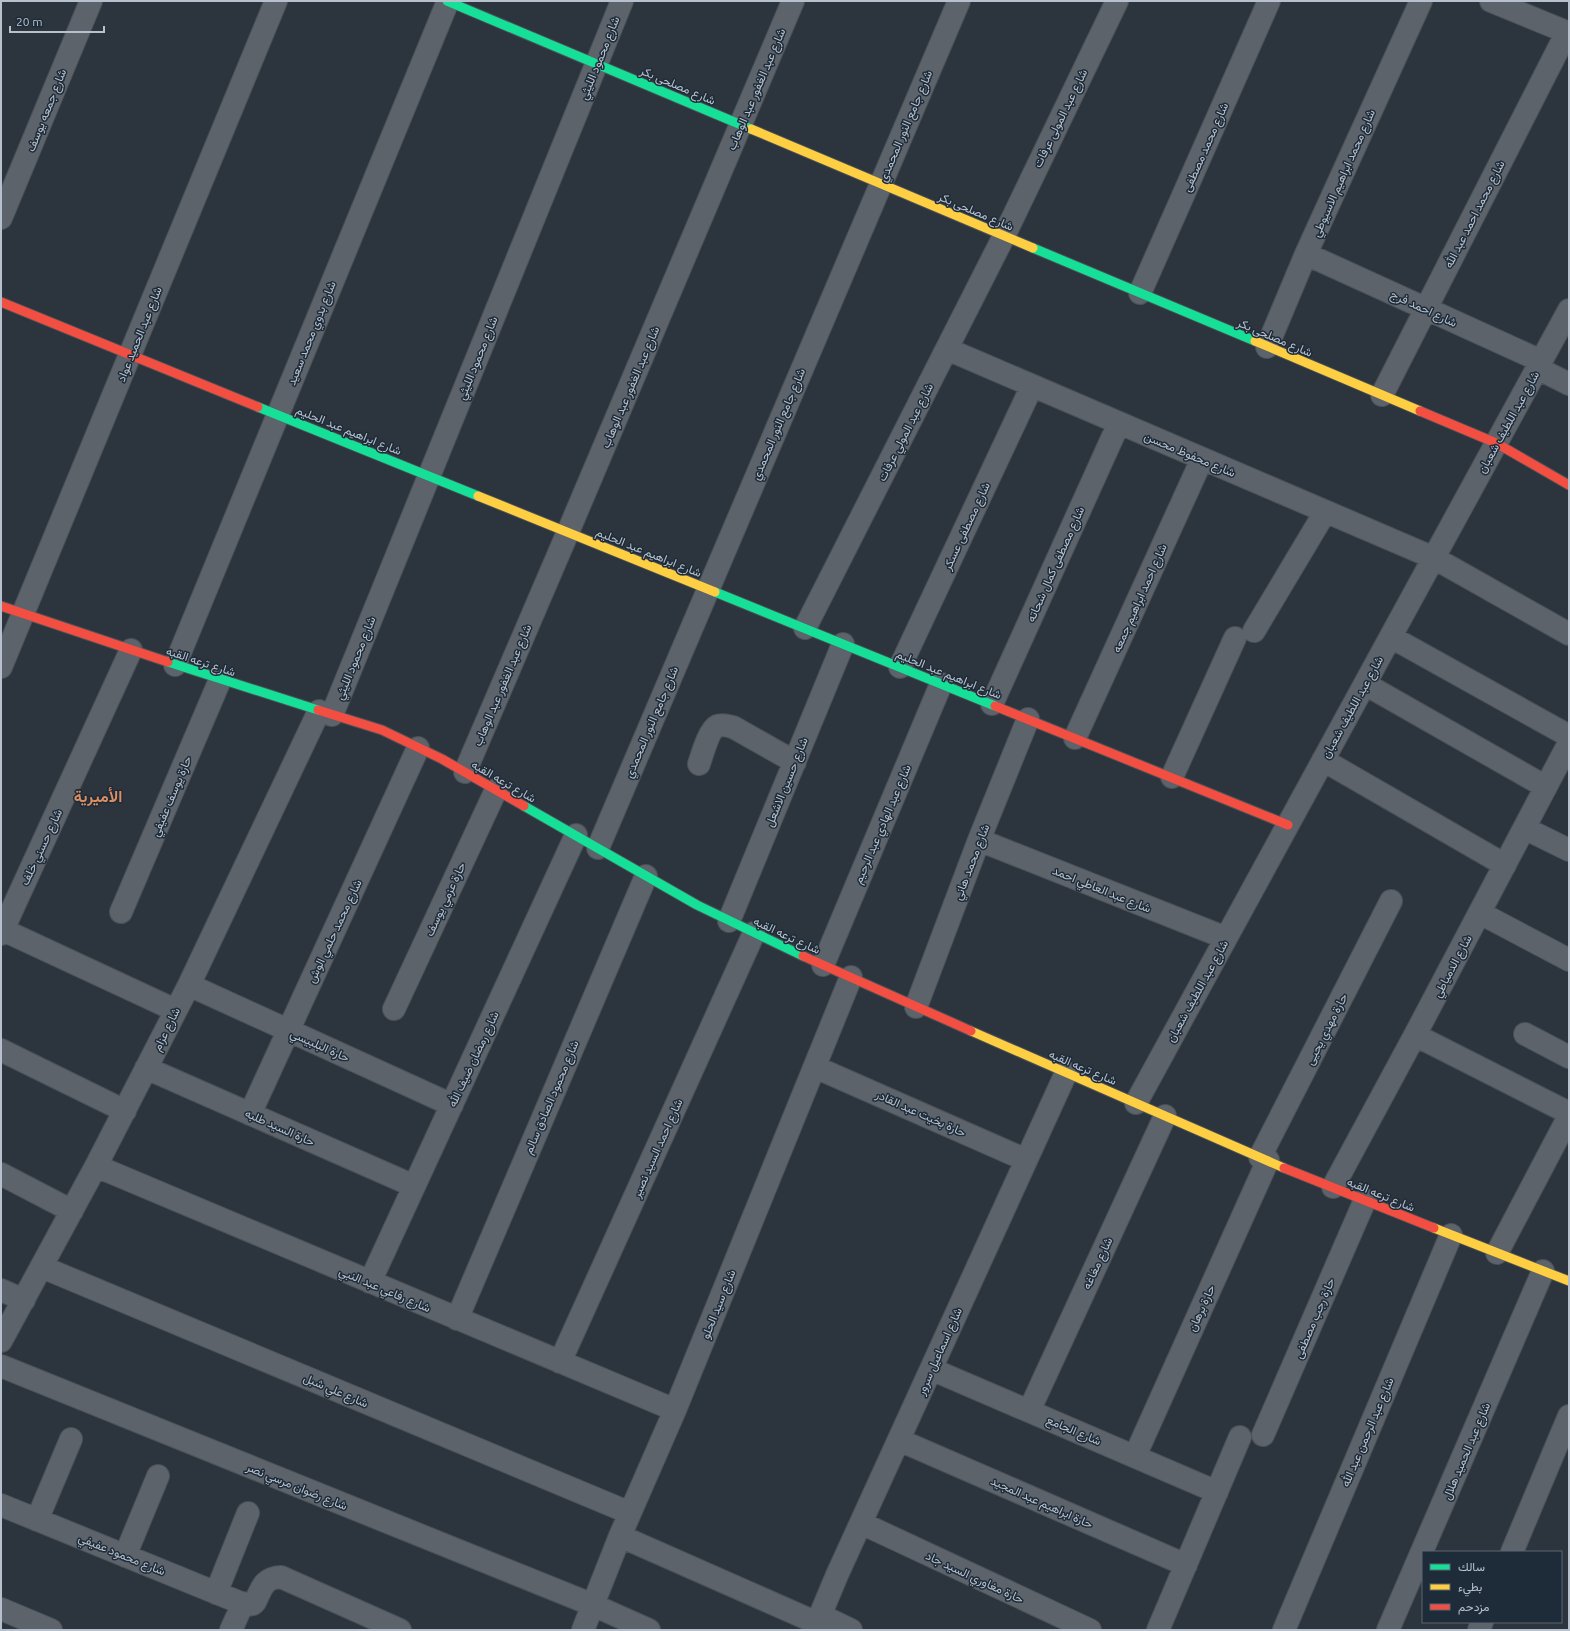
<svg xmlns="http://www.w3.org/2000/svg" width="1570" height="1631" viewBox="0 0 1570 1631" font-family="Ubuntu,Vazirmatn,sans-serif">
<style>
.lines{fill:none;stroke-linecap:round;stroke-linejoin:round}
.street-casing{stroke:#4b5157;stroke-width:24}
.fast-casing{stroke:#4b5157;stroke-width:11}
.slow-casing{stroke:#4b5157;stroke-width:11}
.jam-casing{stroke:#4b5157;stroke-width:11}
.street{stroke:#5d636b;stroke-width:22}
.fast{stroke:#16e098;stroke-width:9}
.slow{stroke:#ffcf43;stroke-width:9}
.jam{stroke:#f24e42;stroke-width:9}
.labels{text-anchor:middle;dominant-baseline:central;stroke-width:3;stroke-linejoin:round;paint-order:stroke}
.street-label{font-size:12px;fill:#b7c1cd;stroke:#1e2b39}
.district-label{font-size:16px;font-weight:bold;fill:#dd8f62;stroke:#1e2b39}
</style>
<rect width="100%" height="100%" fill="#2c353d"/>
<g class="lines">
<defs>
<path id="street" d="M 1491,1 L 1569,33
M 1,218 L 91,1
M 1306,254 L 1541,361
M 1140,293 L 1269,1
M 1267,347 L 1306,254 L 1421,1
M 947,349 L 1434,558 L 1569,634
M 1537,368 L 1569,384
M 1382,395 L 1567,32
M 805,628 L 1004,236 L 1117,1
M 1254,631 L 1325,512
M 1391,637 L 1569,736
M 175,665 L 448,1
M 1,667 L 276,1
M 900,667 L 1032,386
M 1365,684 L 1546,787
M 992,704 L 1119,423
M 332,715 L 622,1
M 1075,738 L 1202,459
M 1323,760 L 1505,865
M 699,764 C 702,755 709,730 717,726 C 722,724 728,726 733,727 L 795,762
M 465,772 L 568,532 L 793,1
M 1172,777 L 1235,638
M 1524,828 L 1569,850
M 979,840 L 1226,938
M 598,848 L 959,1
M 121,912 L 220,680
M 1480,913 L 1569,960
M 729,921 L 843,644
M 3,930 L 175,1010
M 1,934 L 131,650
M 823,965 L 941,684
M 189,985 L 452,1105
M 916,1007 L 979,840 L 1028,719
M 394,1009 L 496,790
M 1525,1034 L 1569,1057
M 1415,1035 L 1569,1113
M 1,1050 L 125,1111
M 815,1067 L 1026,1160
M 146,1068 L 414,1186
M 1136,1103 L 1569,310
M 250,1114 L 418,748
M 1260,1157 L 1391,901
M 96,1166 L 675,1410
M 1,1174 L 72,1211
M 1333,1187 L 1415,1035 L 1569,743
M 1497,1253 L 1569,1116
M 42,1267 L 630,1513
M 370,1282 L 576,835
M 1,1290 L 24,1300
M 457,1319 L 646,876
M 1,1341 L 96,1166 L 189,985 L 319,711
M 560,1362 L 754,933
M 1,1366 L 593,1605 L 649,1630
M 931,1369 L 1217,1492
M 1029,1411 L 1165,1116
M 1263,1435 L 1365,1200
M 899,1440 L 1186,1565
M 1135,1456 L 1268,1160
M 1,1505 L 246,1605 L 253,1604 L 255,1602 C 262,1588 263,1578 281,1577 L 400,1630
M 37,1520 L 71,1439
M 861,1523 L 1090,1630
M 620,1536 L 817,1623
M 1512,1552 L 1569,1416
M 125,1556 L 158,1476
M 216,1593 L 248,1513
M 1,1609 L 51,1630
M 820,1615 L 851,1630
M 231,1630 L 243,1603
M 583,1630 L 620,1536 L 675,1410 L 851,977
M 814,1630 L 837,1575 L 1066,1073
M 1158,1630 L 1240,1437
M 1284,1630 L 1451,1235
M 1388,1630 L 1543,1271
M 1479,1630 L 1482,1622"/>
<path id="fast" d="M 447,1 L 751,129
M 1033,248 L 1255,341
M 258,407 L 478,496
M 715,592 L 995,706
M 168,662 L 318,710
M 524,806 L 697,905 L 803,956"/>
<path id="slow" d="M 751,129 L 1033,248
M 1255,341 L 1420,411
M 478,496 L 715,592
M 971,1031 L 1284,1168
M 1434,1228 L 1569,1281"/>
<path id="jam" d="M 1,302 L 258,407
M 1420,411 L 1496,443 L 1569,485
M 1,606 L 168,662
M 995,706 L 1288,825
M 318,710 L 382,730 L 442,759 L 524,806
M 803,956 L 971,1031
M 1284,1168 L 1434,1228"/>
</defs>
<!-- street casing -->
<use href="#street" class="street-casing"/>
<!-- fast casing -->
<use href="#fast" class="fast-casing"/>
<!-- slow casing -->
<use href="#slow" class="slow-casing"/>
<!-- jam casing -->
<use href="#jam" class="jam-casing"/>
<!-- street -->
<use href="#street" class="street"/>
<!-- fast -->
<use href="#fast" class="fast"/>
<!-- slow -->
<use href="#slow" class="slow"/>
<!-- jam -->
<use href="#jam" class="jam"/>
</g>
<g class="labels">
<!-- street labels -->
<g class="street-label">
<text transform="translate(599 58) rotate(-68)">شارع محمود الليثي</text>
<text transform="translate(678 85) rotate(23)">شارع مصلحى بكر</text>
<text transform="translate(756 89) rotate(-67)">شارع عبد الغفور عبد الوهاب</text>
<text transform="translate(46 110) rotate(-68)">شارع جمعه يوسف</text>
<text transform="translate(1060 118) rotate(-64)">شارع عبد المولى عرفات</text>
<text transform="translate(905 126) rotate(-67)">شارع جامع النور المحمدي</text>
<text transform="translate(1205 147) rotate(-66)">شارع محمد مصطفى</text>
<text transform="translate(1343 173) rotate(-66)">شارع محمد ابراهيم الاسيوطي</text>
<text transform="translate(976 211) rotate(23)">شارع مصلحى بكر</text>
<text transform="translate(1474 214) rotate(-63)">شارع محمد احمد عبد الله</text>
<text transform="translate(1424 308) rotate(25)">شارع احمد فرج</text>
<text transform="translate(311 333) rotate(-68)">شارع بدوي محمد سعيد</text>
<text transform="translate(139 334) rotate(-68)">شارع عبد الحميد عواد</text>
<text transform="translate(1275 337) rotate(23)">شارع مصلحى بكر</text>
<text transform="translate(477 358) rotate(-68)">شارع محمود الليثي</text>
<text transform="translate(630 387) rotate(-67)">شارع عبد الغفور عبد الوهاب</text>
<text transform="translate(1508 422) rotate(-61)">شارع عبد اللطيف شعبان</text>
<text transform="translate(778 424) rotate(-67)">شارع جامع النور المحمدي</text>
<text transform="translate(349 430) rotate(22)">شارع ابراهيم عبد الحليم</text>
<text transform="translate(905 432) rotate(-63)">شارع عبد المولي عرفات</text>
<text transform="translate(1190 454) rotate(23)">شارع محفوظ محسن</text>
<text transform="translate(966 526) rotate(-65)">شارع مصطفى عسكر</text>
<text transform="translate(649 552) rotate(22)">شارع ابراهيم عبد الحليم</text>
<text transform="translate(1055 564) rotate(-66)">شارع مصطفى كمال شحاته</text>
<text transform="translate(1139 598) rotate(-66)">شارع احمد ابراهيم جمعه</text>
<text transform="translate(355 658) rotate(-68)">شارع محمود الليثي</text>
<text transform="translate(201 661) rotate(18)">شارع ترعه القبه</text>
<text transform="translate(949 674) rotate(22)">شارع ابراهيم عبد الحليم</text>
<text transform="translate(502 685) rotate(-67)">شارع عبد الغفور عبد الوهاب</text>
<text transform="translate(1352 707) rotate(-61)">شارع عبد اللطيف شعبان</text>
<text transform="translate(651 722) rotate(-67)">شارع جامع النور المحمدي</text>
<text transform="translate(504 781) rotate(30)">شارع ترعه القبه</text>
<text transform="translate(786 782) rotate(-68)">شارع حسين الاشعل</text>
<text transform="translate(171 796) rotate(-67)">حارة يوسف عفيفي</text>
<text transform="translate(882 824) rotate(-67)">شارع عبد الهادي عبد الرحيم</text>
<text transform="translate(41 847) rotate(-65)">شارع حسني خلف</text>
<text transform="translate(971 862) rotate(-69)">شارع محمد هاني</text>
<text transform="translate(1102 889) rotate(22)">شارع عبد العاطي احمد</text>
<text transform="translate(445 899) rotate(-65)">حارة عزمي يوسف</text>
<text transform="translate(334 931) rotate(-65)">شارع محمد حلمي الوش</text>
<text transform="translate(787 935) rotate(25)">شارع ترعه القبه</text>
<text transform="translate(1452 966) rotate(-62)">شارع الدمياطي</text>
<text transform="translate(1197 991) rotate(-61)">شارع عبد اللطيف شعبان</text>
<text transform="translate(166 1029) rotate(-64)">شارع عزام</text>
<text transform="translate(1326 1029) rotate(-63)">حارة مهدي يحيى</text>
<text transform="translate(320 1045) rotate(24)">حارة البلبيسي</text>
<text transform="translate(473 1059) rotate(-65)">شارع رمضان ضيف الله</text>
<text transform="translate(1083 1067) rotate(23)">شارع ترعه القبه</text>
<text transform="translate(551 1097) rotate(-67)">شارع محمود الصادق سالم</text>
<text transform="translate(921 1113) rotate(24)">حارة بخيت عبد القادر</text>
<text transform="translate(280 1127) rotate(24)">حارة السيد طلبه</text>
<text transform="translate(657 1148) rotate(-66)">شارع احمد السيد نصير</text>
<text transform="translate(1381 1194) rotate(22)">شارع ترعه القبه</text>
<text transform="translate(1097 1263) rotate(-65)">شارع مغاغه</text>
<text transform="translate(385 1289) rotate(23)">شارع رفاعي عبد النبي</text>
<text transform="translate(718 1304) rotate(-68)">شارع سيد الحلو</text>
<text transform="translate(1201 1308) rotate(-66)">حارة برهان</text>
<text transform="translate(1314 1318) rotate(-67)">حارة رجب مصطفى</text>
<text transform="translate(939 1351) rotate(-66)">شارع اسماعيل سرور</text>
<text transform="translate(336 1390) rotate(23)">شارع علي شبل</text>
<text transform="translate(1074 1430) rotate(23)">شارع الجامع</text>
<text transform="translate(1367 1432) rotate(-67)">شارع عبد الرحمن عبد الله</text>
<text transform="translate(1466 1451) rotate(-67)">شارع عبد الحميد هلال</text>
<text transform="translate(297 1486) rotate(22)">شارع رضوان مرسي نصر</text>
<text transform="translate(1042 1502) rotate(24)">حارة ابراهيم عبد المجيد</text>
<text transform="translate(122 1554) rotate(22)">شارع محمود عفيفي</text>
<text transform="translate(975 1577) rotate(25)">حارة مغاوري السيد جاد</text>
</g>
<!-- district labels -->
<g class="district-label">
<text x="98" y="796">الأميرية</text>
</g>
</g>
<!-- border -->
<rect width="1570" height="1631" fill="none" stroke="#b7c1cd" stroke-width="4"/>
<!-- legend -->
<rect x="1422" y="1551" width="140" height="72" fill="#1e2b39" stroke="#5b6774"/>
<rect x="1430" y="1564" width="20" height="6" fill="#16e098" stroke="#5b6774"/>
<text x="1458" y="1571" font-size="12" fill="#b7c1cd">سالك</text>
<rect x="1430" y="1584" width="20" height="6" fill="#ffcf43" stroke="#5b6774"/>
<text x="1458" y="1591" font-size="12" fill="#b7c1cd">بطيء</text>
<rect x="1430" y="1604" width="20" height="6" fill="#f24e42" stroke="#5b6774"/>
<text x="1458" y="1611" font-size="12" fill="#b7c1cd">مزدحم</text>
<!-- scale -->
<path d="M10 26v6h94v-6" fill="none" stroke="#b7c1cd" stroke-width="2"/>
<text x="16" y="26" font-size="12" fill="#b7c1cd" stroke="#1e2b39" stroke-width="3" paint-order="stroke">20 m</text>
</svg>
